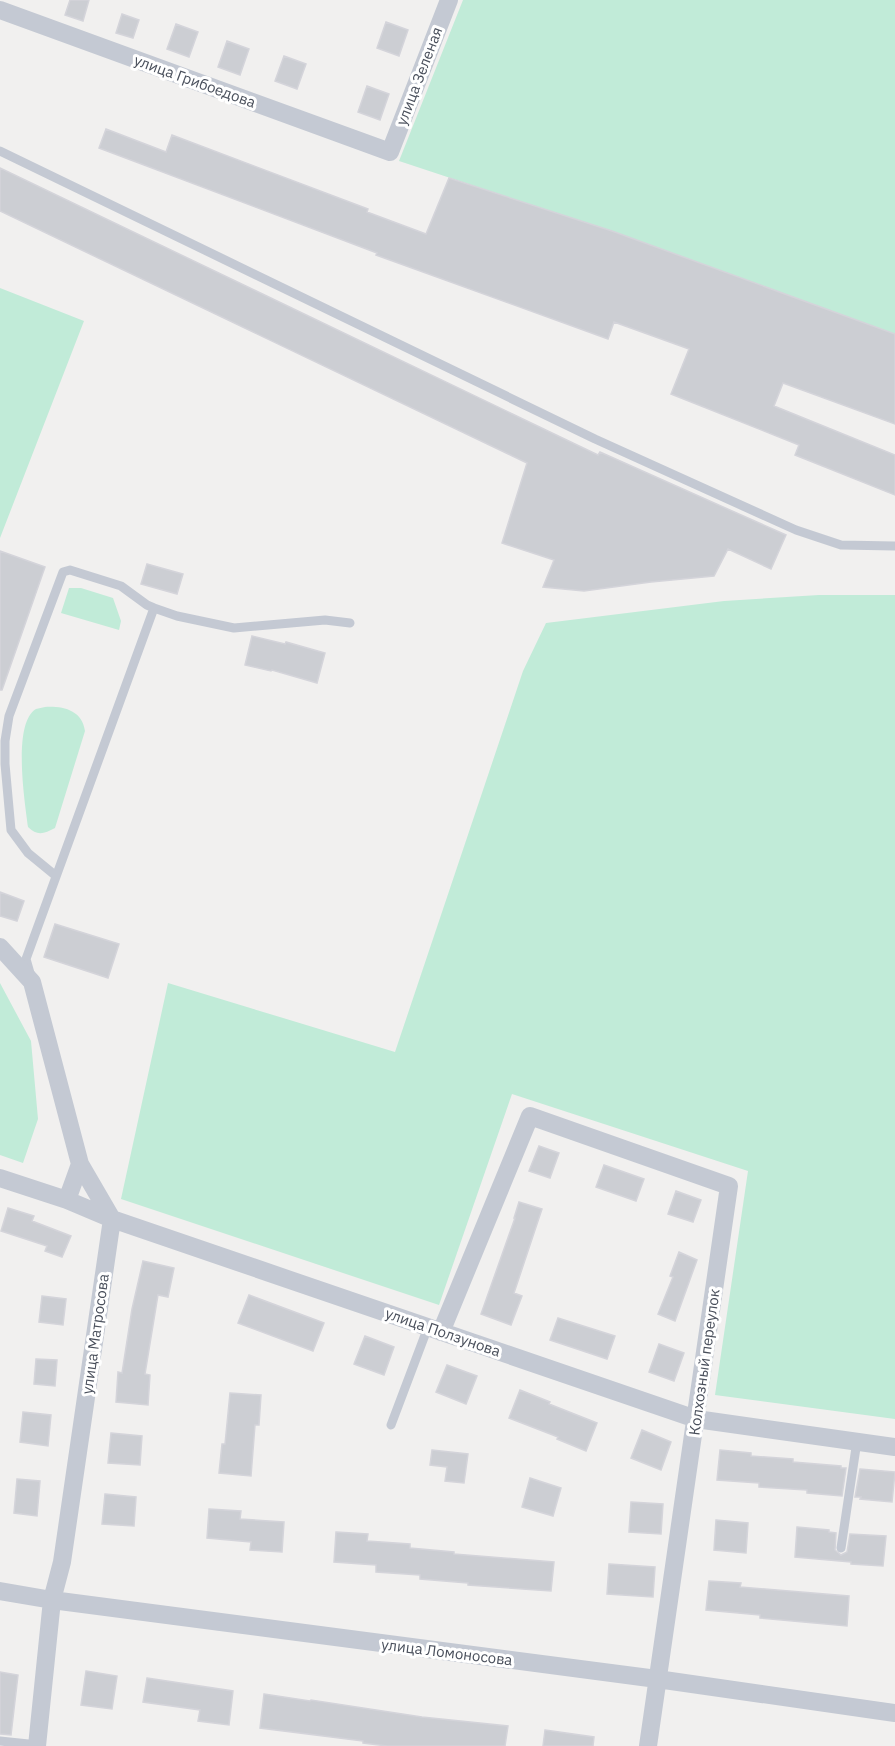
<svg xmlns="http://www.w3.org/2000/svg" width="895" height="1746" viewBox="0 0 895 1746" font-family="'IBM Plex Sans',sans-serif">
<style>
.green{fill:#c1ebd8}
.building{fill:#ccced3;stroke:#d4d4da;stroke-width:1.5}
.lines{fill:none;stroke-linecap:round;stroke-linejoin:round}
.service{stroke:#c4c9d3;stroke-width:9}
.minor{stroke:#c4c9d3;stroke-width:18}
.labels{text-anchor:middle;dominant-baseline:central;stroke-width:6;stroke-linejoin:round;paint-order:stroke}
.street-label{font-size:15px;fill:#494f5b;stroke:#fff}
</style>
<rect width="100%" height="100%" fill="#f1f0ef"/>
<!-- green -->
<path class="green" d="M 463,0 L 895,0 L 895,334 L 613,232 L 399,161 Z
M 0,288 L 84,321 L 0,538 Z
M 69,588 L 81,588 L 113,598 L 121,621 L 119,630 L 61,613 Z
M 819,595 L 895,595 L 895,1419 L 715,1395 L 748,1171 L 512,1094 L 439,1305 L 121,1199 L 168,983 L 395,1052 L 523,671 L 546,623 L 724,601 Z
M 45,707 C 63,706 82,710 85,731 L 55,828 C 44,834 37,836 28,827 C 25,803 12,723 36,709 C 39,708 42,708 45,707 Z
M 0,983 L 31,1041 L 38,1119 L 23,1163 L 0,1155 Z"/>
<!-- building -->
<path class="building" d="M 70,0 L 89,0 L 83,21 L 65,15 Z
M 122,14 L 139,20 L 133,38 L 116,33 Z
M 386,22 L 408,30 L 399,56 L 377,48 Z
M 176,24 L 198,32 L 189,57 L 167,49 Z
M 227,41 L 249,49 L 240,75 L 218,67 Z
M 284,56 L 306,64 L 297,89 L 275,81 Z
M 367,86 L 389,94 L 380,120 L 358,112 Z
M 106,129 L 166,152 L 172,135 L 368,209 L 367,212 L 426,234 L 449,178 L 612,231 L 895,334 L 895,424 L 783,383 L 774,406 L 895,455 L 895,495 L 795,455 L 799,445 L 671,394 L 689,349 L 614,322 L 608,339 L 376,255 L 377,253 L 99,148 Z
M 0,168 L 598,455 L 600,452 L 786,535 L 771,569 L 728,549 L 714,576 L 651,582 L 584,591 L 543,587 L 554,560 L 502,543 L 527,463 L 0,211 Z
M 0,551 L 45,567 L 2,690 L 0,690 Z
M 147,564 L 183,574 L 177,594 L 141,584 Z
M 252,636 L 285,644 L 286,642 L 325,653 L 317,683 L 272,670 L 271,671 L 245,665 Z
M 0,892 L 24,901 L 17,921 L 0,916 Z
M 55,924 L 119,944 L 108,978 L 44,957 Z
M 539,1146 L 559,1153 L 550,1178 L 529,1171 Z
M 604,1165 L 644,1179 L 636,1201 L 596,1187 Z
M 676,1191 L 701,1200 L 693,1222 L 668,1214 Z
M 519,1202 L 542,1209 L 514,1293 L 522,1296 L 511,1325 L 481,1314 L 515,1218 L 514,1218 Z
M 8,1208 L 34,1216 L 32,1221 L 71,1236 L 62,1257 L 45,1251 L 47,1246 L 1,1231 Z
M 679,1252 L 697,1260 L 675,1321 L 658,1314 L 673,1277 L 670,1276 Z
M 143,1261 L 174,1268 L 168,1297 L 158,1295 L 145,1374 L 150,1375 L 148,1405 L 116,1402 L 118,1372 L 122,1373 L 132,1309 Z
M 249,1295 L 324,1323 L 313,1351 L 238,1323 Z
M 42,1296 L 66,1299 L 63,1325 L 39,1322 Z
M 558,1318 L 615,1336 L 607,1359 L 550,1340 Z
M 365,1336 L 394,1347 L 384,1375 L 354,1364 Z
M 659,1344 L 684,1353 L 674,1381 L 649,1372 Z
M 36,1359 L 57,1360 L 55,1386 L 34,1384 Z
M 447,1365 L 477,1376 L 466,1404 L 436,1392 Z
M 520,1390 L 550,1402 L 549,1404 L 597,1423 L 586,1451 L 557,1439 L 558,1437 L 509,1418 Z
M 230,1393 L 261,1395 L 259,1425 L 255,1425 L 251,1476 L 219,1473 L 222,1444 L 225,1444 Z
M 23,1412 L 51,1415 L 48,1446 L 20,1442 Z
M 642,1430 L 671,1442 L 661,1470 L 631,1458 Z
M 111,1433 L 142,1436 L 140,1465 L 108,1463 Z
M 432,1450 L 468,1454 L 464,1483 L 445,1481 L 447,1467 L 430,1465 Z
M 720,1450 L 751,1453 L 751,1456 L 793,1459 L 793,1462 L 841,1466 L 841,1468 L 846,1468 L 842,1496 L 807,1493 L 807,1490 L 759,1487 L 759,1483 L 717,1480 Z
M 860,1469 L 895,1472 L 892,1502 L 860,1499 L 861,1497 L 855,1497 Z
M 530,1478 L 561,1488 L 553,1516 L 522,1507 Z
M 17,1479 L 40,1481 L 37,1516 L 14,1513 Z
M 105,1494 L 136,1497 L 134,1526 L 102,1524 Z
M 631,1502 L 663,1504 L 661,1534 L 629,1532 Z
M 209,1509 L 241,1511 L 240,1519 L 284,1522 L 282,1552 L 250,1550 L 251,1542 L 207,1538 Z
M 716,1520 L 748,1523 L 746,1553 L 714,1550 Z
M 797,1527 L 829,1530 L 829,1532 L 836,1533 L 835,1550 L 841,1555 L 847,1552 L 850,1534 L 886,1536 L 883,1566 L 851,1564 L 851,1562 L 795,1557 Z
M 336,1532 L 368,1534 L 367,1541 L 410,1544 L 410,1548 L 454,1552 L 454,1554 L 554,1562 L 551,1591 L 468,1585 L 468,1583 L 420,1579 L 420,1575 L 376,1572 L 376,1565 L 334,1562 Z
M 609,1564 L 655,1567 L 653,1597 L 607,1594 Z
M 709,1581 L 741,1583 L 740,1587 L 849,1596 L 847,1626 L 760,1618 L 760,1615 L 706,1610 Z
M 86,1671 L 117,1676 L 112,1709 L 81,1705 Z
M 0,1672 L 18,1675 L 11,1735 L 0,1734 Z
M 147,1678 L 233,1691 L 229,1725 L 198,1721 L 200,1710 L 143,1702 Z
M 264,1694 L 310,1701 L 311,1700 L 422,1717 L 508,1726 L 505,1746 L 387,1746 L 363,1743 L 363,1741 L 260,1728 Z
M 545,1730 L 594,1737 L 593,1746 L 543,1746 Z"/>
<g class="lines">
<!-- service -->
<path class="service" d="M 0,151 L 595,439 L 796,530 L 841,545 L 894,546
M 56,876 L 28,853 L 11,830 L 5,764 L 5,741 L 9,716 L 63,572 L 70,570 L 121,586 L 147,605 L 154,608 L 177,616 L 234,628 L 325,620 L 350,623
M 30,973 L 26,959 L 154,608
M 391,1425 L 428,1327
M 841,1548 L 857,1441
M 0,1741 L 38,1745"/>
<!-- minor -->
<path class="minor" d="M 0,10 L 390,152 L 449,0
M 0,947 L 32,982 L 80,1164 L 112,1219 L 62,1562 L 52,1600 L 37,1746
M 0,1178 L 67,1200 L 112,1219 L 696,1419 L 895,1447
M 67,1200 L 80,1164
M 441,1332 L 530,1116 L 729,1186 L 648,1746
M 0,1591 L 52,1600 L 657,1679 L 895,1713"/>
</g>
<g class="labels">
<!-- street labels -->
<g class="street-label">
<text transform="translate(419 76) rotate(-69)">улица Зеленая</text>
<text transform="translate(195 81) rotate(20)">улица Грибоедова</text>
<text transform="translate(443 1332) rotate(19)">улица Ползунова</text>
<text transform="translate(95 1334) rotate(-82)">улица Матросова</text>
<text transform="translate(704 1362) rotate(-82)">Колхозный переулок</text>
<text transform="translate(447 1652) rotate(7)">улица Ломоносова</text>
</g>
</g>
</svg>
